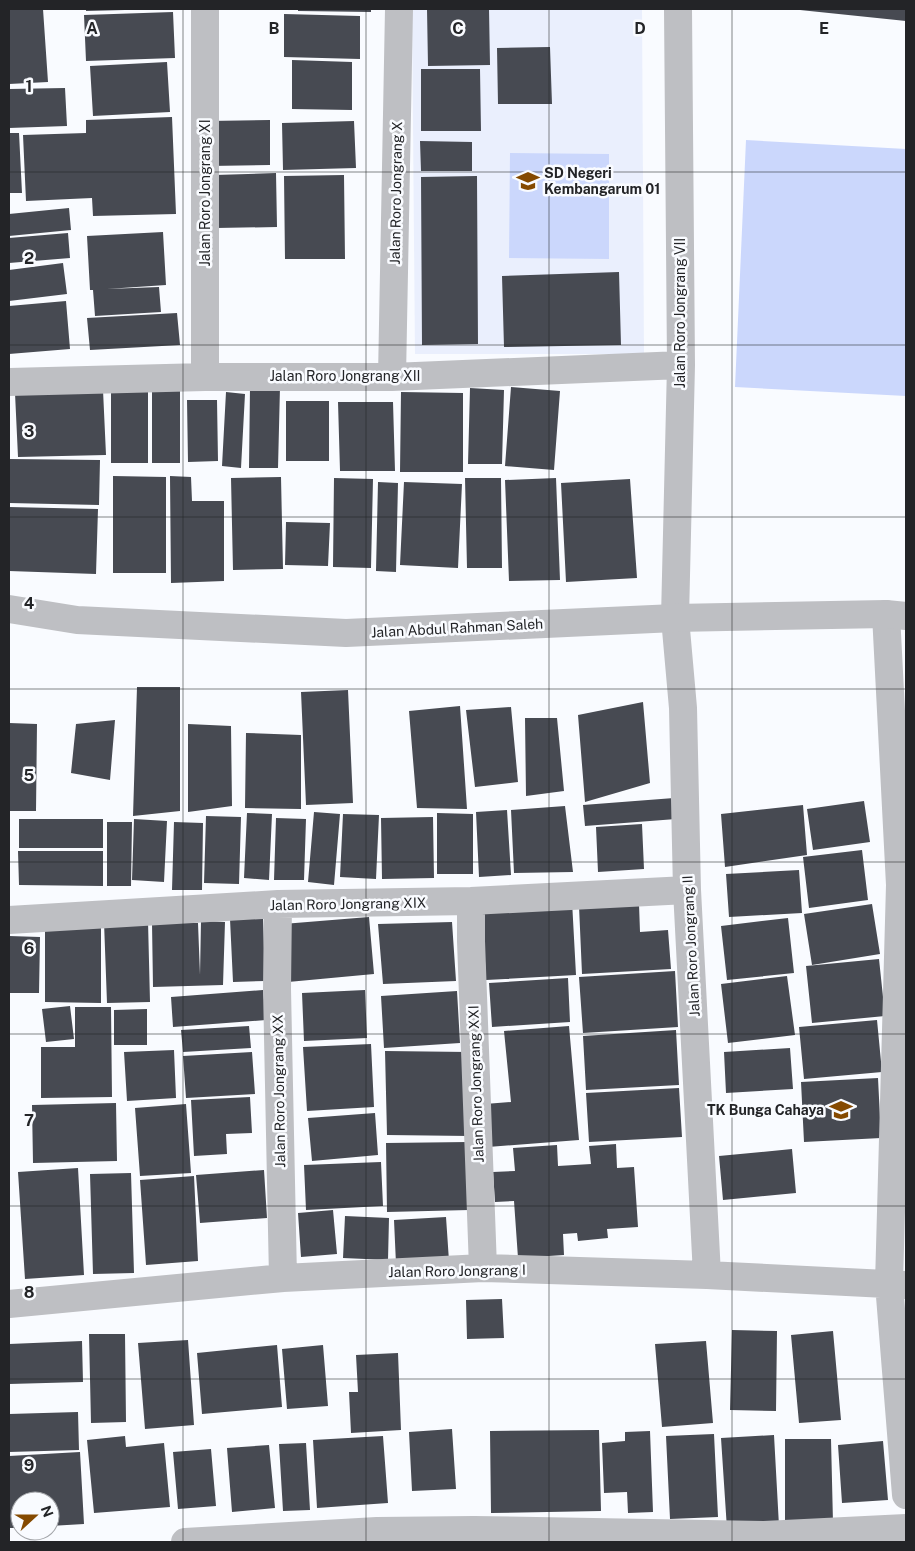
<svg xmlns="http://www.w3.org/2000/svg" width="915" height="1551" viewBox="0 0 915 1551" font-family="'Public Sans',sans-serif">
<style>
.built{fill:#eaeffd}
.green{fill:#cbd7fc}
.building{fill:#474a52}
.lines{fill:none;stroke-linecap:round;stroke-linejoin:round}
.minor{stroke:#bebfc3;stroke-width:28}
.tertiary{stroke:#bebfc3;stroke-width:28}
.grid{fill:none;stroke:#232427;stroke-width:1;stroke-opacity:0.55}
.labels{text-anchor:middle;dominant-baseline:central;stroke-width:5;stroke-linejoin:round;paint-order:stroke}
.poi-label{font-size:14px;font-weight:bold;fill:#232427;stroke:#f9fbff;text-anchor:start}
.street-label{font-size:14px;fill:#232427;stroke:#f9fbff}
.grid-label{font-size:16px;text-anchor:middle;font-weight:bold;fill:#232427;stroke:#f9fbff;stroke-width:5;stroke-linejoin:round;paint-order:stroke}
</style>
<rect width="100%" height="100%" fill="#f9fbff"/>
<!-- built -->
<path class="built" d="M 412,9 L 642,9 L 644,354 L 415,354 Z"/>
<!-- green -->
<path class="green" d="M 746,140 L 906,149 L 906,396 L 735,387 Z
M 510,153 L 609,154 L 609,259 L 509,258 Z"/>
<!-- building -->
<path class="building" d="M 9,9 L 43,9 L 48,82 L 9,84 Z
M 86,9 L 125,9 L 125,10 L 86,11 Z
M 298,9 L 371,9 L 371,12 L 298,11 Z
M 427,9 L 489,9 L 490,65 L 428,66 Z
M 800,9 L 906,9 L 906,21 L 800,10 Z
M 173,12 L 175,58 L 86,61 L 84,15 Z
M 284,14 L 360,16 L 360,59 L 284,57 Z
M 550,47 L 552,104 L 498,104 L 497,48 Z
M 292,60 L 352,62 L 352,110 L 292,109 Z
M 167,62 L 170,112 L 93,116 L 90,66 Z
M 421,69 L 480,69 L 481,131 L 421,131 Z
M 65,88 L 67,126 L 9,128 L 9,89 Z
M 172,117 L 176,214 L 93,216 L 92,198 L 26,201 L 23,135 L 86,133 L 86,120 Z
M 270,120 L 270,165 L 209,166 L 208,121 Z
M 354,121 L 356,168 L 283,170 L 282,123 Z
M 9,133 L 19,133 L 22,193 L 9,193 Z
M 420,141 L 472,142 L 472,171 L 421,171 Z
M 276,173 L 277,227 L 216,228 L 215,175 Z
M 344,175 L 345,259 L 285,259 L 284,176 Z
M 477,176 L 478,344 L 422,345 L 421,177 Z
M 69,208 L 71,230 L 9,236 L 9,214 Z
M 163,232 L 166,285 L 107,289 L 159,287 L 161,312 L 95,316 L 93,290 L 90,290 L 87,236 Z
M 68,233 L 70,258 L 9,263 L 9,238 Z
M 63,263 L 67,294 L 9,301 L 9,270 Z
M 619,272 L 621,345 L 504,347 L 502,276 Z
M 66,301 L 70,349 L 9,354 L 9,306 Z
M 177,313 L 180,345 L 90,350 L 87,318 Z
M 111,385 L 148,385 L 148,463 L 111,463 Z
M 152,387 L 180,387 L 180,463 L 152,463 Z
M 250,387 L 280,387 L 278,468 L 249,468 Z
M 511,387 L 560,391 L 554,470 L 505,466 Z
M 470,388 L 504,390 L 502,464 L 468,464 Z
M 103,390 L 106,455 L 18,457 L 15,393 Z
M 226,392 L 245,394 L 241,468 L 222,466 Z
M 401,392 L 463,393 L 463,472 L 400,472 Z
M 187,400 L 217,400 L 218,461 L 188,462 Z
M 286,401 L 329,401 L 329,461 L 286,461 Z
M 338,402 L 393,402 L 395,471 L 340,471 Z
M 9,459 L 100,460 L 99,505 L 9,503 Z
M 113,476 L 166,477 L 166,573 L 113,573 Z
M 170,476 L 191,477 L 192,501 L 224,501 L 224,581 L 171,583 Z
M 281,477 L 283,569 L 233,570 L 231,478 Z
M 334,478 L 373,479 L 371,568 L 333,567 Z
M 465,478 L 501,478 L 502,568 L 467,568 Z
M 556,478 L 560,580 L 509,581 L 505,480 Z
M 630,479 L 637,578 L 566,582 L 561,483 Z
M 378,482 L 398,483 L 396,572 L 376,571 Z
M 404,482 L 462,484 L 458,568 L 400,565 Z
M 9,507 L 98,509 L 96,574 L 9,571 Z
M 286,522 L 330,523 L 328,566 L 285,565 Z
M 137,687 L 180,687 L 180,811 L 133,816 Z
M 348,690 L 353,803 L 306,805 L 301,692 Z
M 643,702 L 650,783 L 585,802 L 578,715 Z
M 460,706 L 467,809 L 417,808 L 409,711 Z
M 511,707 L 518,782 L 475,787 L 466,710 Z
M 525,718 L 557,718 L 564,791 L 526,796 Z
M 115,720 L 110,780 L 71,773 L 76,724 Z
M 9,723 L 37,724 L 36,811 L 9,811 Z
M 188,724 L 231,726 L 232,806 L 188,812 Z
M 246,733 L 301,735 L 301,809 L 245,808 Z
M 674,798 L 676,819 L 585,826 L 583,805 Z
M 864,801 L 870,842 L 813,850 L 807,809 Z
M 803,805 L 807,855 L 725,867 L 721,814 Z
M 565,806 L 573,872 L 514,873 L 511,810 Z
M 507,810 L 511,875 L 479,877 L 476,812 Z
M 314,812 L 340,814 L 334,885 L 308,882 Z
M 247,813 L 272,814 L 269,880 L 244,878 Z
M 437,813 L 473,814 L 473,874 L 437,874 Z
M 343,814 L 379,815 L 376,879 L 340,877 Z
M 206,816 L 241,817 L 239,884 L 204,883 Z
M 433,817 L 434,878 L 382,879 L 381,818 Z
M 276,818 L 306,819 L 304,880 L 274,880 Z
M 19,819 L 103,819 L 103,848 L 19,848 Z
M 134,819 L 167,821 L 164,882 L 132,880 Z
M 107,822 L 132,822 L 131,886 L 107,886 Z
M 174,822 L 203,823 L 202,890 L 172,890 Z
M 642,824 L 644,869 L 598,872 L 596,827 Z
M 862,850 L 868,900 L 809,908 L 803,857 Z
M 18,851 L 103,851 L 103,886 L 19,885 Z
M 799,870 L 802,913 L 729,917 L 726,874 Z
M 572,901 L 576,975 L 486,980 L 482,906 Z
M 639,904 L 640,932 L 668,930 L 671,969 L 582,974 L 579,906 Z
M 872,904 L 880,954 L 812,965 L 804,914 Z
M 263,917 L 265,981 L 233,982 L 230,919 Z
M 369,917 L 374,974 L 288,982 L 283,924 Z
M 788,918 L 794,973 L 727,980 L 721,926 Z
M 148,921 L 150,1002 L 107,1003 L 104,922 Z
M 201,921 L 225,922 L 223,985 L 153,987 L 152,923 L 198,923 L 200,975 Z
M 452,922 L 456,981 L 383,984 L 378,924 Z
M 45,927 L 101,927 L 101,1003 L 45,1002 Z
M 9,936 L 40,937 L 39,993 L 9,993 Z
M 879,959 L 885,1016 L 812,1023 L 806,966 Z
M 675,971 L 678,1027 L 583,1033 L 579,977 Z
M 787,976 L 795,1035 L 728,1043 L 721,984 Z
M 568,978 L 570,1022 L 492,1027 L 489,983 Z
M 263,990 L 266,1020 L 173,1027 L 171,997 Z
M 365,990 L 367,1038 L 304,1041 L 302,993 Z
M 457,991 L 460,1043 L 384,1048 L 381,996 Z
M 70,1006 L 74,1039 L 46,1042 L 42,1009 Z
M 75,1007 L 111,1007 L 112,1097 L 41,1098 L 41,1047 L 75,1047 Z
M 147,1009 L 147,1045 L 114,1045 L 114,1010 Z
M 877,1020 L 882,1072 L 804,1079 L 799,1027 Z
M 249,1026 L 251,1048 L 183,1052 L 181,1030 Z
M 569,1026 L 579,1140 L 488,1147 L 485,1104 L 511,1102 L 504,1031 Z
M 676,1030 L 679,1085 L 586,1090 L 583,1036 Z
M 371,1044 L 374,1107 L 307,1111 L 303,1047 Z
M 790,1048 L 793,1089 L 726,1093 L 724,1052 Z
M 174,1050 L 176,1098 L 127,1101 L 124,1052 Z
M 385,1051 L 468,1052 L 470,1136 L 387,1135 Z
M 252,1052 L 255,1094 L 186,1098 L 183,1056 Z
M 878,1078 L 881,1138 L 804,1142 L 801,1082 Z
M 679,1088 L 682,1137 L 589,1142 L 586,1093 Z
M 250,1097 L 252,1133 L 226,1134 L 227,1154 L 194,1156 L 191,1100 Z
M 116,1103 L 117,1161 L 33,1163 L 32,1105 Z
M 186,1104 L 191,1173 L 140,1176 L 135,1108 Z
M 375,1113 L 378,1155 L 312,1161 L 308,1118 Z
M 468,1142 L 469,1210 L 387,1212 L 386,1143 Z
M 616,1144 L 617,1168 L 634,1167 L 638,1227 L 607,1229 L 608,1238 L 578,1241 L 577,1233 L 563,1234 L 564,1255 L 518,1258 L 514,1201 L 495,1202 L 493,1172 L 515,1171 L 513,1148 L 557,1145 L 558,1166 L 591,1164 L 589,1146 Z
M 792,1149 L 796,1193 L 723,1200 L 719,1156 Z
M 381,1162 L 383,1206 L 306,1210 L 304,1165 Z
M 78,1168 L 84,1275 L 25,1279 L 18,1172 Z
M 264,1170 L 267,1218 L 200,1223 L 196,1175 Z
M 131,1173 L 134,1273 L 93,1274 L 90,1174 Z
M 194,1176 L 198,1261 L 146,1265 L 140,1180 Z
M 333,1210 L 337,1254 L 301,1257 L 298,1213 Z
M 345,1216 L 389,1218 L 388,1260 L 343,1258 Z
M 446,1217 L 449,1261 L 396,1264 L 394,1220 Z
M 502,1299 L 504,1338 L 467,1339 L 466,1300 Z
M 732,1330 L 777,1331 L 776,1411 L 730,1410 Z
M 833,1331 L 841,1420 L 799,1423 L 791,1335 Z
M 89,1334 L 125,1334 L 126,1422 L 91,1423 Z
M 188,1340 L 194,1425 L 145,1429 L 138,1343 Z
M 82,1341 L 83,1382 L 9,1384 L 9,1344 Z
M 706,1341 L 713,1423 L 662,1427 L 655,1344 Z
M 277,1345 L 282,1407 L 202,1414 L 197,1353 Z
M 323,1345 L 328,1406 L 287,1409 L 282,1349 Z
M 398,1353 L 401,1430 L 351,1433 L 349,1392 L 358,1392 L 356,1355 Z
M 78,1412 L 79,1450 L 9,1452 L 9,1414 Z
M 452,1429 L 456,1489 L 412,1491 L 409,1432 Z
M 599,1430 L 601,1511 L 491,1513 L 490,1431 Z
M 650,1431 L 653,1512 L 628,1513 L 627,1492 L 604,1493 L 602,1443 L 625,1441 L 625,1432 Z
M 714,1434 L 718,1517 L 670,1519 L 666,1436 Z
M 774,1435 L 779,1526 L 727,1529 L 721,1438 Z
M 125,1436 L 126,1447 L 164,1443 L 170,1507 L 94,1513 L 87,1440 Z
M 383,1436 L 388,1503 L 317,1508 L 313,1440 Z
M 785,1439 L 831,1439 L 833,1523 L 785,1524 Z
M 883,1441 L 888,1500 L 842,1503 L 838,1445 Z
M 306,1443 L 310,1510 L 283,1511 L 279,1444 Z
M 269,1445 L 275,1508 L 232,1512 L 227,1448 Z
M 211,1449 L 216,1506 L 178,1509 L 173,1452 Z
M 80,1452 L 84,1524 L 50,1526 L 50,1501 L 20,1501 L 20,1528 L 9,1528 L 9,1456 Z"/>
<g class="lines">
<!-- minor -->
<path class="minor" d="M 205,9 L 205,377
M 678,9 L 681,365 L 675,618 L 683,708 L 687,890 L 707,1275
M 392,377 L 399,9
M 9,382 L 205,377 L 392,377 L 681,365
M 886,614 L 900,885 L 889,1284 L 906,1495
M 471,901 L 471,941 L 483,1268
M 278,904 L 277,989 L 283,1278
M 9,920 L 278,904 L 471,901 L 687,890
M 9,1304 L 283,1278 L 483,1268 L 707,1275 L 906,1285
M 185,1542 L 377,1531 L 474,1530 L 764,1535 L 906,1528"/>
<!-- tertiary -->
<path class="tertiary" d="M 9,609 L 77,620 L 346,633 L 675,618 L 886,614 L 906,616"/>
</g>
<!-- grid -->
<path class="grid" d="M 183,9 L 183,1542M 366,9 L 366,1542M 549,9 L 549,1542M 732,9 L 732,1542M 9,172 L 906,172M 9,345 L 906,345M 9,517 L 906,517M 9,689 L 906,689M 9,862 L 906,862M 9,1034 L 906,1034M 9,1206 L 906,1206M 9,1379 L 906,1379"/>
<!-- icons -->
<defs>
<symbol id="school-bare" viewBox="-9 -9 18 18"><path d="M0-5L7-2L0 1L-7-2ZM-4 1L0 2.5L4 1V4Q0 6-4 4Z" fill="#854a01" stroke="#f9fbff" stroke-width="2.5" paint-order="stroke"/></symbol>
</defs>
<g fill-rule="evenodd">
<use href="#school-bare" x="512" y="165" width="32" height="32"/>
<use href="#school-bare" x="825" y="1094" width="32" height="32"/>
</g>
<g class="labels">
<!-- poi labels -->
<g class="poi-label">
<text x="544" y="173">SD Negeri<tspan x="544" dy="16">Kembangarum 01</tspan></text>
<text x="824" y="1110" text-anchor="end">TK Bunga Cahaya</text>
</g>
<!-- street labels -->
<g class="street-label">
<text transform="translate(205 193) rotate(-90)">Jalan Roro Jongrang XI</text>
<text transform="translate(396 193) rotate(-89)">Jalan Roro Jongrang X</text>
<text transform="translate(680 313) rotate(-90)">Jalan Roro Jongrang VII</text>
<text x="345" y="376">Jalan Roro Jongrang XII</text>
<text transform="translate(457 628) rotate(-3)">Jalan Abdul Rahman Saleh</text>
<text transform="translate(348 904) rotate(-1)">Jalan Roro Jongrang XIX</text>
<text transform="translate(691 946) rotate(-93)">Jalan Roro Jongrang II</text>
<text transform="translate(476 1084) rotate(-92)">Jalan Roro Jongrang XXI</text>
<text transform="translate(279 1091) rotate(-91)">Jalan Roro Jongrang XX</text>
<text transform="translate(457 1271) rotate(-1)">Jalan Roro Jongrang I</text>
</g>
</g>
<g class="grid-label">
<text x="92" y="34">A</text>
<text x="274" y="34">B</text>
<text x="458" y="34">C</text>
<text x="640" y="34">D</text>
<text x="824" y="34">E</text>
<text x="29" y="92">1</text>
<text x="29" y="264">2</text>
<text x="29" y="437">3</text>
<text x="29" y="609">4</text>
<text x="29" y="781">5</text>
<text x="29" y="954">6</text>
<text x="29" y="1126">7</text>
<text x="29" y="1298">8</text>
<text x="29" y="1471">9</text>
</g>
<!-- border -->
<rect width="915" height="1551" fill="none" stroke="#232427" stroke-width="20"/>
<!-- north arrow -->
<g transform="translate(35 1516) rotate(69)"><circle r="24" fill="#f9fbff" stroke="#a3a5a9"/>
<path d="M0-4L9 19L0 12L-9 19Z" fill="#854a01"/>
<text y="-8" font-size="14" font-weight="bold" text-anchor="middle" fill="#232427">N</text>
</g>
</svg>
